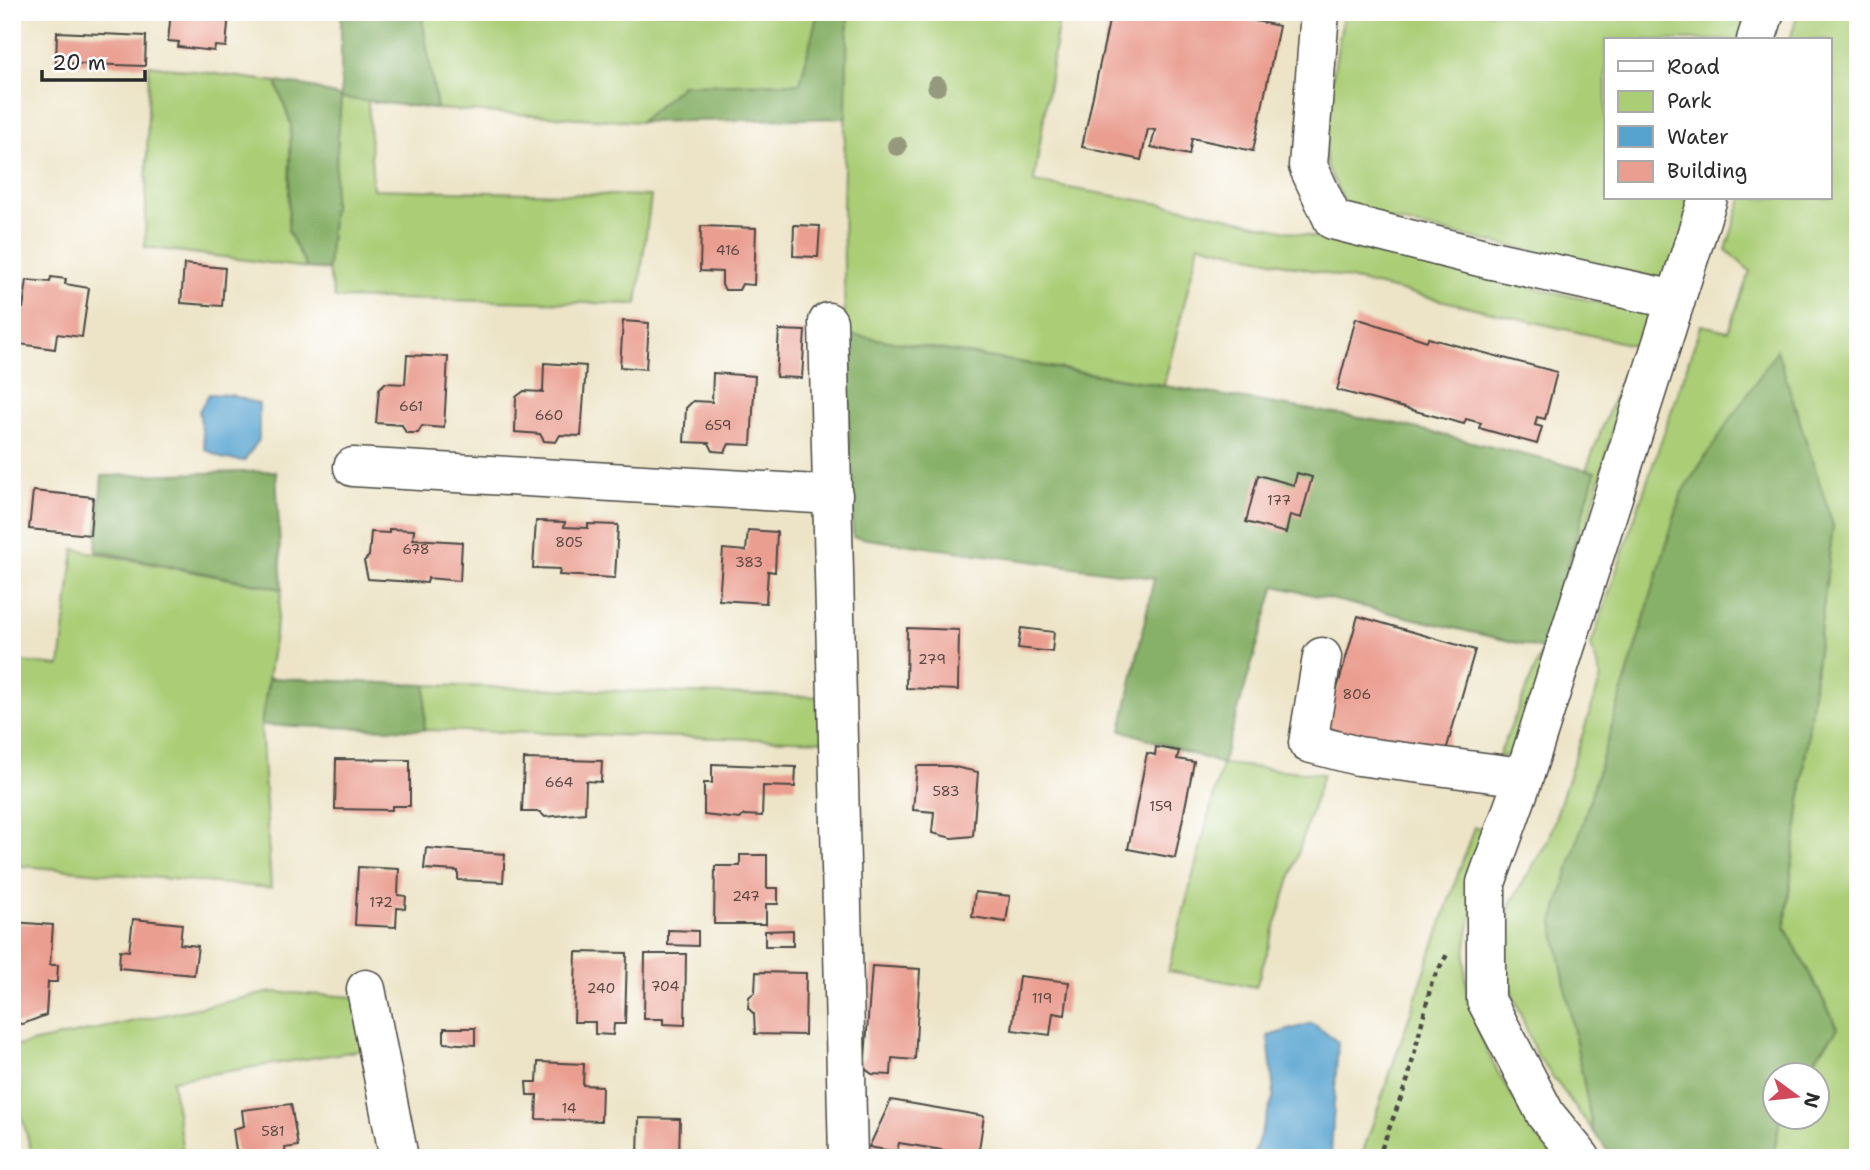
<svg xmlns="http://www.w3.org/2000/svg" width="1870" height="1170" viewBox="0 0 1870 1170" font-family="'Shantell Sans',sans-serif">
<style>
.green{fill:#aacd76;stroke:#6a7c50;stroke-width:2}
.forest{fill:#87b067;stroke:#596e49;stroke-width:2}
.water{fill:#57a3cf;stroke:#41677d;stroke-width:2}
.building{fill:#ea9e90}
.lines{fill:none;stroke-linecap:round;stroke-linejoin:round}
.minor-casing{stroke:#484742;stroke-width:41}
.path{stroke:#484742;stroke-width:4.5;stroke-dasharray:5 5;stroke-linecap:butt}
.minor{stroke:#fff;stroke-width:38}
.tree{fill:#97997e}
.labels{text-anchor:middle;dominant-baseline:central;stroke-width:6;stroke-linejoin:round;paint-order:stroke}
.number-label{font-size:14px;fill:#5b4844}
</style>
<rect width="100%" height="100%" fill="#fff"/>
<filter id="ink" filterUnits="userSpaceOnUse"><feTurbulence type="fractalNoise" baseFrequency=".0143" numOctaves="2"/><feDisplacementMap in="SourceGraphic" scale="14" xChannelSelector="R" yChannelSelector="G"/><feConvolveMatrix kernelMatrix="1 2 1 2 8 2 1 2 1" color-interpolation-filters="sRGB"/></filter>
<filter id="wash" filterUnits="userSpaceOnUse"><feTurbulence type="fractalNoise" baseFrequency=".00686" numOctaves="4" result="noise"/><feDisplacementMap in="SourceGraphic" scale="28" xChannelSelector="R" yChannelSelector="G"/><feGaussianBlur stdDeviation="1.57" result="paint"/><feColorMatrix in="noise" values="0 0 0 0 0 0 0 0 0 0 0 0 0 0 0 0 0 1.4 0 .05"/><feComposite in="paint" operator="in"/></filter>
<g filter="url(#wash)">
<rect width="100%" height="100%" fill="#ede4c7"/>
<!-- green -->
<path class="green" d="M 421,12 L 818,12 L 801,83 L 682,85 L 640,122 L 437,109 Z
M 848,12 L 1060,12 L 1034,182 L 1191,209 L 1649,314 L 1664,322 L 1650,349 L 1199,244 L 1164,385 L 845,334 L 843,206 Z
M 1344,12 L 1770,12 L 1762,40 L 1606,40 L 1606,198 L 1714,198 L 1674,282 L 1349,211 L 1327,167 L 1323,131 Z
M 1798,12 L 1858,12 L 1858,1158 L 1773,1158 L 1780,1118 L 1818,1118 L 1818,1076 L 1803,1075 L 1838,1028 L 1785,927 L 1833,525 L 1553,922 L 1593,1131 L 1536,1054 L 1503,968 L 1509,906 L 1548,840 L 1601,678 L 1591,645 L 1701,325 L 1728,331 L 1750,271 L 1726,250 L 1742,198 L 1830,198 L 1830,40 L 1790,40 Z
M 149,65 L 276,82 L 291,124 L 288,231 L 307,268 L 145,247 Z
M 341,98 L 368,101 L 373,189 L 651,196 L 637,304 L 335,298 L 328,270 Z
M 1622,377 L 1630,381 L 1641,401 L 1622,398 L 1529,734 L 1508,755 L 1498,758 L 1543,649 L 1595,472 L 1586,470 Z
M 74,549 L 282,589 L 261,725 L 271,888 L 12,865 L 12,661 L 60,666 Z
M 426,685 L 825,697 L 828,741 L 424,730 Z
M 1222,764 L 1323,774 L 1256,987 L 1168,971 Z
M 1474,827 L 1482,828 L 1492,844 C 1483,869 1464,938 1465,963 C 1466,1036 1514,1103 1557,1158 L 1361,1158 Z
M 272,992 L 357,997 L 363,1050 L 172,1080 L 184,1158 L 33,1158 L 22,1117 L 12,1096 L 12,1047 Z"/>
<!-- forest -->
<path class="forest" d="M 341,12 L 421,12 L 437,109 L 341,98 L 328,270 L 307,268 L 288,231 L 291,124 L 276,82 L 307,86 L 341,97 Z
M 818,12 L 848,12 L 846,118 L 640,122 L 682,85 L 800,83 Z
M 845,334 L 1398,424 L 1595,472 L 1543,649 L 1275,586 L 1222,764 L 1121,730 L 1154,578 L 853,537 Z
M 1777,350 L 1833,525 L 1785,927 L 1838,1028 L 1803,1075 L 1776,1076 L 1776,1118 L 1780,1118 L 1773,1158 L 1613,1158 L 1593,1131 L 1553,922 L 1682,492 Z
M 276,471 L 282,589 L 96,551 L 102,476 Z
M 269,678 L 426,685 L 424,730 L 261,725 Z"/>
<!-- water -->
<path class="water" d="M 209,394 L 231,395 L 259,404 L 259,440 L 244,461 L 224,459 L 205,449 L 199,411 Z
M 1312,1023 L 1338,1042 L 1331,1154 L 1326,1158 L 1260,1158 L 1254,1153 L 1274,1095 L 1268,1036 Z"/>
<g id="blocks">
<!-- building -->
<path class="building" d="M 171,12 L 229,12 L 226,47 L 215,46 L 214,51 L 178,47 L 179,42 L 168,41 Z
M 1111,12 L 1213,12 L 1279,26 L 1253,151 L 1192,138 L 1189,155 L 1151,147 L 1155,130 L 1148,129 L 1141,160 L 1082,147 Z
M 57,32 L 146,36 L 145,66 L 56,63 Z
M 794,225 L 820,226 L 818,257 L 793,256 Z
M 701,226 L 756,228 L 754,285 L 742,284 L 739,290 L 725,290 L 722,285 L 722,272 L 700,271 Z
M 184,264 L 225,268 L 222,306 L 181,303 Z
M 51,277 L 66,279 L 65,284 L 89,288 L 82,337 L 57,334 L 55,349 L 12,343 L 12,307 L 23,308 L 27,280 L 50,282 Z
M 1356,318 L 1427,341 L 1428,338 L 1557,372 L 1545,419 L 1537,417 L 1535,425 L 1542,427 L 1537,444 L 1479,428 L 1481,423 L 1466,419 L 1464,424 L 1337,390 Z
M 623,321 L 649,323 L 646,369 L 620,367 Z
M 779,330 L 805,331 L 802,378 L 776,377 Z
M 407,355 L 448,357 L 444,428 L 422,426 L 418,433 L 406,433 L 402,425 L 376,423 L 379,389 L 385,383 L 405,384 Z
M 544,363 L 586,366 L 581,436 L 560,435 L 556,442 L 544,441 L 540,434 L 515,432 L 516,397 L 524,391 L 543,392 Z
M 713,373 L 755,376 L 751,445 L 729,444 L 725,452 L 713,451 L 709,443 L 684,442 L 686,408 L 693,401 L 712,402 Z
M 1297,473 L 1312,477 L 1301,518 L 1290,515 L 1286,533 L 1246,522 L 1258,475 L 1294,485 Z
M 33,491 L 93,497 L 90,535 L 29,529 Z
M 536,521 L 565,522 L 564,527 L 588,528 L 588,524 L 618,525 L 615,578 L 559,575 L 560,569 L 533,568 Z
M 389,529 L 414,530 L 413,539 L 462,542 L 460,581 L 428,578 L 427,583 L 368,579 L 364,561 L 369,556 L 371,532 L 389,533 Z
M 748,530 L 777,532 L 775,572 L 768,571 L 766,603 L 719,600 L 723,549 L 746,551 Z
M 1358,616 L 1475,650 L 1443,761 L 1326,727 Z
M 907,628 L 959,630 L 958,690 L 906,688 Z
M 1021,628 L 1054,632 L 1052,652 L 1018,648 Z
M 1156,747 L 1179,751 L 1177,759 L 1194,762 L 1175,858 L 1128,849 L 1147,753 L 1155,755 Z
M 336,759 L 410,760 L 410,806 L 392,806 L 392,810 L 335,809 Z
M 524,759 L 602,761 L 601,782 L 586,781 L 585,813 L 545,817 L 540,812 L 522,812 Z
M 712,764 L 796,767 L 795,787 L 763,786 L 762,816 L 744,815 L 740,819 L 704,815 L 704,783 L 712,783 Z
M 917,766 L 950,766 L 978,772 L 973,836 L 952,838 L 932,833 L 934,812 L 913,810 Z
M 426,848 L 505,854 L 503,882 L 458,880 L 458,871 L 424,869 Z
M 740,855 L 767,855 L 767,888 L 778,888 L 778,904 L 766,904 L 766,924 L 714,924 L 715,866 L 740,866 Z
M 358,867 L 399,869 L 398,895 L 406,896 L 405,909 L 397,908 L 396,927 L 355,925 Z
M 975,892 L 1010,896 L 1006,922 L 972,917 Z
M 133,919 L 182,924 L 180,944 L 198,946 L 194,975 L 119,968 L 120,950 L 129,951 Z
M 12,922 L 53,925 L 50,965 L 58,965 L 57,982 L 48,982 L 46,1015 L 23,1024 L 12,1023 Z
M 668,930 L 698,931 L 698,946 L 668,945 Z
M 793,930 L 793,946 L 765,946 L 765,931 Z
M 576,952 L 627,953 L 625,1024 L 614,1024 L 613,1035 L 595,1034 L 595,1022 L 574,1022 Z
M 645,954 L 686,954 L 685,1025 L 663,1024 L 663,1019 L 644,1019 Z
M 872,966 L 920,969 L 915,1060 L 892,1058 L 891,1075 L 872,1074 L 857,1063 L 865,1058 Z
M 756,972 L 806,973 L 805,1035 L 755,1034 L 754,1014 L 748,1008 L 749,997 L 755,992 Z
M 1019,976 L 1069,982 L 1065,1015 L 1053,1013 L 1050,1035 L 1012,1030 Z
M 444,1028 L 475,1028 L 475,1045 L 444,1043 Z
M 538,1062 L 584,1064 L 583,1085 L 602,1086 L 601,1121 L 536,1119 L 537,1095 L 527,1095 L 526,1082 L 537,1082 Z
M 891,1100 L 984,1116 L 978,1156 L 899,1143 L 897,1152 L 869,1147 Z
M 291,1104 L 298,1146 L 285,1148 L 286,1158 L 237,1158 L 233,1129 L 244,1126 L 242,1110 Z
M 639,1118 L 680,1119 L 679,1158 L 638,1158 Z"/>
</g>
</g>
<g filter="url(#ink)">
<use href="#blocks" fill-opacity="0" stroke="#484742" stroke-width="2"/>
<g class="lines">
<defs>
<path id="minor" d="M 1320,12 L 1308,166 L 1333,220 L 1492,260 L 1676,300
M 1756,40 L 1765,12
M 828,322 L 848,1158
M 353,467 L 833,495
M 1322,657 L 1308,743 L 1358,756 L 1524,777
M 366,989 L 399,1158
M 1581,1158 L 1546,1115 L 1486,1000 L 1486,883 L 1524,777 L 1708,198"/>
</defs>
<!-- minor casing -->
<use href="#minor" class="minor-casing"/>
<!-- path -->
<path class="path" d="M 1378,1158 L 1408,1079 L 1432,981 L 1449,951"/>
<!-- minor -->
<use href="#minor" class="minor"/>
</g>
<!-- trees -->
<g class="tree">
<circle cx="937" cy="86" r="10"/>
<circle cx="897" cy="146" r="10"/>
</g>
</g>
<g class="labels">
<!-- number labels -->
<g class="number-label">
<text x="728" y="250">416</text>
<text x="411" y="406">661</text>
<text x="549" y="415">660</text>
<text x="718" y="425">659</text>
<text x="1279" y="500">177</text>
<text x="569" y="542">805</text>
<text x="416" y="549">678</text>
<text x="749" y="562">383</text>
<text x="932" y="659">279</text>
<text x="1357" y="694">806</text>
<text x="559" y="782">664</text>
<text x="946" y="791">583</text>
<text x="1161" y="806">159</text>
<text x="746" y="896">247</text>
<text x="381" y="902">172</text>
<text x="665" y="986">704</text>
<text x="601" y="988">240</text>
<text x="1042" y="998">119</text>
<text x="569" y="1108">14</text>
<text x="273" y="1131">581</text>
</g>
</g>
<!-- margin -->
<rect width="1870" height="1170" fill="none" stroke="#fff" stroke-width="42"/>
<!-- legend -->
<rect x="1604" y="38" width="228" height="161" fill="#ffffff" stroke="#aaaaaa" stroke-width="2"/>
<rect x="1618" y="61" width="35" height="10" fill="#ffffff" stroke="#aaaaaa" stroke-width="2"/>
<text x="1667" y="74" font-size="21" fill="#2b2b2b">Road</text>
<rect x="1618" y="91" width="35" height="21" fill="#aacd76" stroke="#aaaaaa" stroke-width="2"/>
<text x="1667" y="108" font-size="21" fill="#2b2b2b">Park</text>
<rect x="1618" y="126" width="35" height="21" fill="#57a3cf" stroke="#aaaaaa" stroke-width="2"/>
<text x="1667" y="144" font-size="21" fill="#2b2b2b">Water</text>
<rect x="1618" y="161" width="35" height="21" fill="#ea9e90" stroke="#aaaaaa" stroke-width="2"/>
<text x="1667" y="178" font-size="21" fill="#2b2b2b">Building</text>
<!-- north arrow -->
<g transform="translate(1796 1096) rotate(105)"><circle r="33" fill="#ffffff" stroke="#aaaaaa" stroke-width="2"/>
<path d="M0-5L12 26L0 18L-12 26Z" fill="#d1495b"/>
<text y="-10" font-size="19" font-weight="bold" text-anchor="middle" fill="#2b2b2b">N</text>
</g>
<!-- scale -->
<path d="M42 70v10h103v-10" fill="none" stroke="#2b2b2b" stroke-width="3.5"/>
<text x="52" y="70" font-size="21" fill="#2b2b2b" stroke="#ffffff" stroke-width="5" paint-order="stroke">20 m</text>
</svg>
